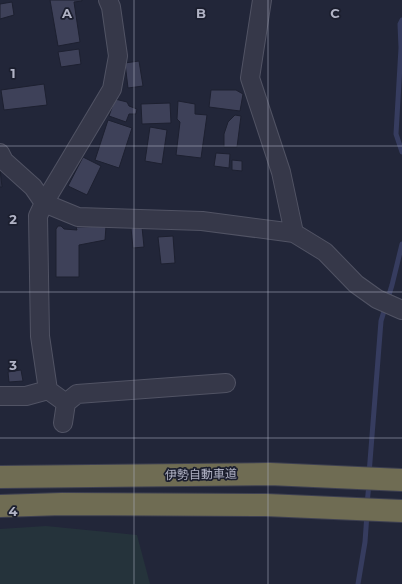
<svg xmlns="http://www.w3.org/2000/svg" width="402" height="584" viewBox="0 0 402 584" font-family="Montserrat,'Noto Sans JP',sans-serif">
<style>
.green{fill:#25333b}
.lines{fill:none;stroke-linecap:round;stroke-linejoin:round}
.stream{stroke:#363c5f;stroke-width:5}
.building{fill:#3e4159;stroke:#1d2030}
.minor-casing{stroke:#515364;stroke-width:20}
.highway-casing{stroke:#3e4051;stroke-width:24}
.minor{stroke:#363849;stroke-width:18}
.highway{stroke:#6f6c53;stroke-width:22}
.grid{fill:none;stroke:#b1b3c5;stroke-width:1;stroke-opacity:0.55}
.labels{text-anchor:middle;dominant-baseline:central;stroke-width:3.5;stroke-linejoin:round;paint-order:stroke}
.street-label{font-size:12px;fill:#b1b3c5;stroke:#1b1e2e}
.grid-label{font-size:13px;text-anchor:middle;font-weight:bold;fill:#b1b3c5;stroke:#1b1e2e;stroke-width:3.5;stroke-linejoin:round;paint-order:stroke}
</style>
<rect width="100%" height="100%" fill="#222639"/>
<!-- green -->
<path class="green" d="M 46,526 L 137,535 L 150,584 L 0,584 L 0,529 Z"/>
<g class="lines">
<!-- stream -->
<path class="stream" d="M 402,20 L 400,24 L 401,48 L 396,134 L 402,152
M 369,474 L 381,321 L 392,285 L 402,244
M 367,504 L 369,484
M 358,584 L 365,542 L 367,514"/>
</g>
<!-- building -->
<path class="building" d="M 50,0 L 82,0 L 82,1 L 74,2 L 80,42 L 58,46 Z
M 12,2 L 14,15 L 0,19 L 0,4 Z
M 79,49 L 81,64 L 61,67 L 58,52 Z
M 139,61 L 143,86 L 128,88 L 125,63 Z
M 44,84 L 47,105 L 4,110 L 1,90 Z
M 211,90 L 236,90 L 243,94 L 240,111 L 209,107 Z
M 115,99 L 127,102 L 129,106 L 137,109 L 136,114 L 129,114 L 126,122 L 109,116 Z
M 178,101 L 195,104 L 195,114 L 207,115 L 201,158 L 176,155 L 180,122 L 177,119 Z
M 170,103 L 171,123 L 142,124 L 141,104 Z
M 235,115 L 241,116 L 237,147 L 224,147 L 224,134 L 228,122 Z
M 108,120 L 132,128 L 119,168 L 95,160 Z
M 150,127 L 167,130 L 162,164 L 145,161 Z
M 216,153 L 230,154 L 229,168 L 214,166 Z
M 83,157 L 101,166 L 87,195 L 68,186 Z
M 232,160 L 242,161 L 242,171 L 232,170 Z
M 0,169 L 2,187 L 0,187 Z
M 58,226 L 61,226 L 64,229 L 77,230 L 76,227 L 106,226 L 105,240 L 79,245 L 79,277 L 56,277 L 56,229 Z
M 142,227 L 144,247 L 133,248 L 131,228 Z
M 173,236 L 175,263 L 161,264 L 158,237 Z
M 21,370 L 23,381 L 9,382 L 8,372 Z"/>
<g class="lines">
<defs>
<path id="minor" d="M 262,0 L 250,78 L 281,172 L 294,233
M 0,153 L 4,161 L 33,187 L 44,203 L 78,217 L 202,221 L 294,233 L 325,252 L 356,284 L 377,299 L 402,310
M 0,396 L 26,396 L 48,390
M 66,403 L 77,394 L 226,383
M 63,423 L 66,403 L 48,390 L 40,336 L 38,216 L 44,203 L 112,89 L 118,56 L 111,7 L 108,0"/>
<path id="highway" d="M 0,477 L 270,474 L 402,480
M 0,506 L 62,504 L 266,505 L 402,511"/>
</defs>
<!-- minor casing -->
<use href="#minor" class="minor-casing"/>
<!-- highway casing -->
<use href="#highway" class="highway-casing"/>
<!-- minor -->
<use href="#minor" class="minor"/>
<!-- highway -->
<use href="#highway" class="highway"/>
</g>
<!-- grid -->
<path class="grid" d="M 134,0 L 134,584M 268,0 L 268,584M 0,146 L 402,146M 0,292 L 402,292M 0,438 L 402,438"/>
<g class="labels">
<!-- street labels -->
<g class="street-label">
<text transform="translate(201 474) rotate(-1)">伊勢自動車道</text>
</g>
</g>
<g class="grid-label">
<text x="67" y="18">A</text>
<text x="201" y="18">B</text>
<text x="335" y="18">C</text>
<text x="13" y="78">1</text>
<text x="13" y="224">2</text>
<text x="13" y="370">3</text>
<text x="13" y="516">4</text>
</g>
</svg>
